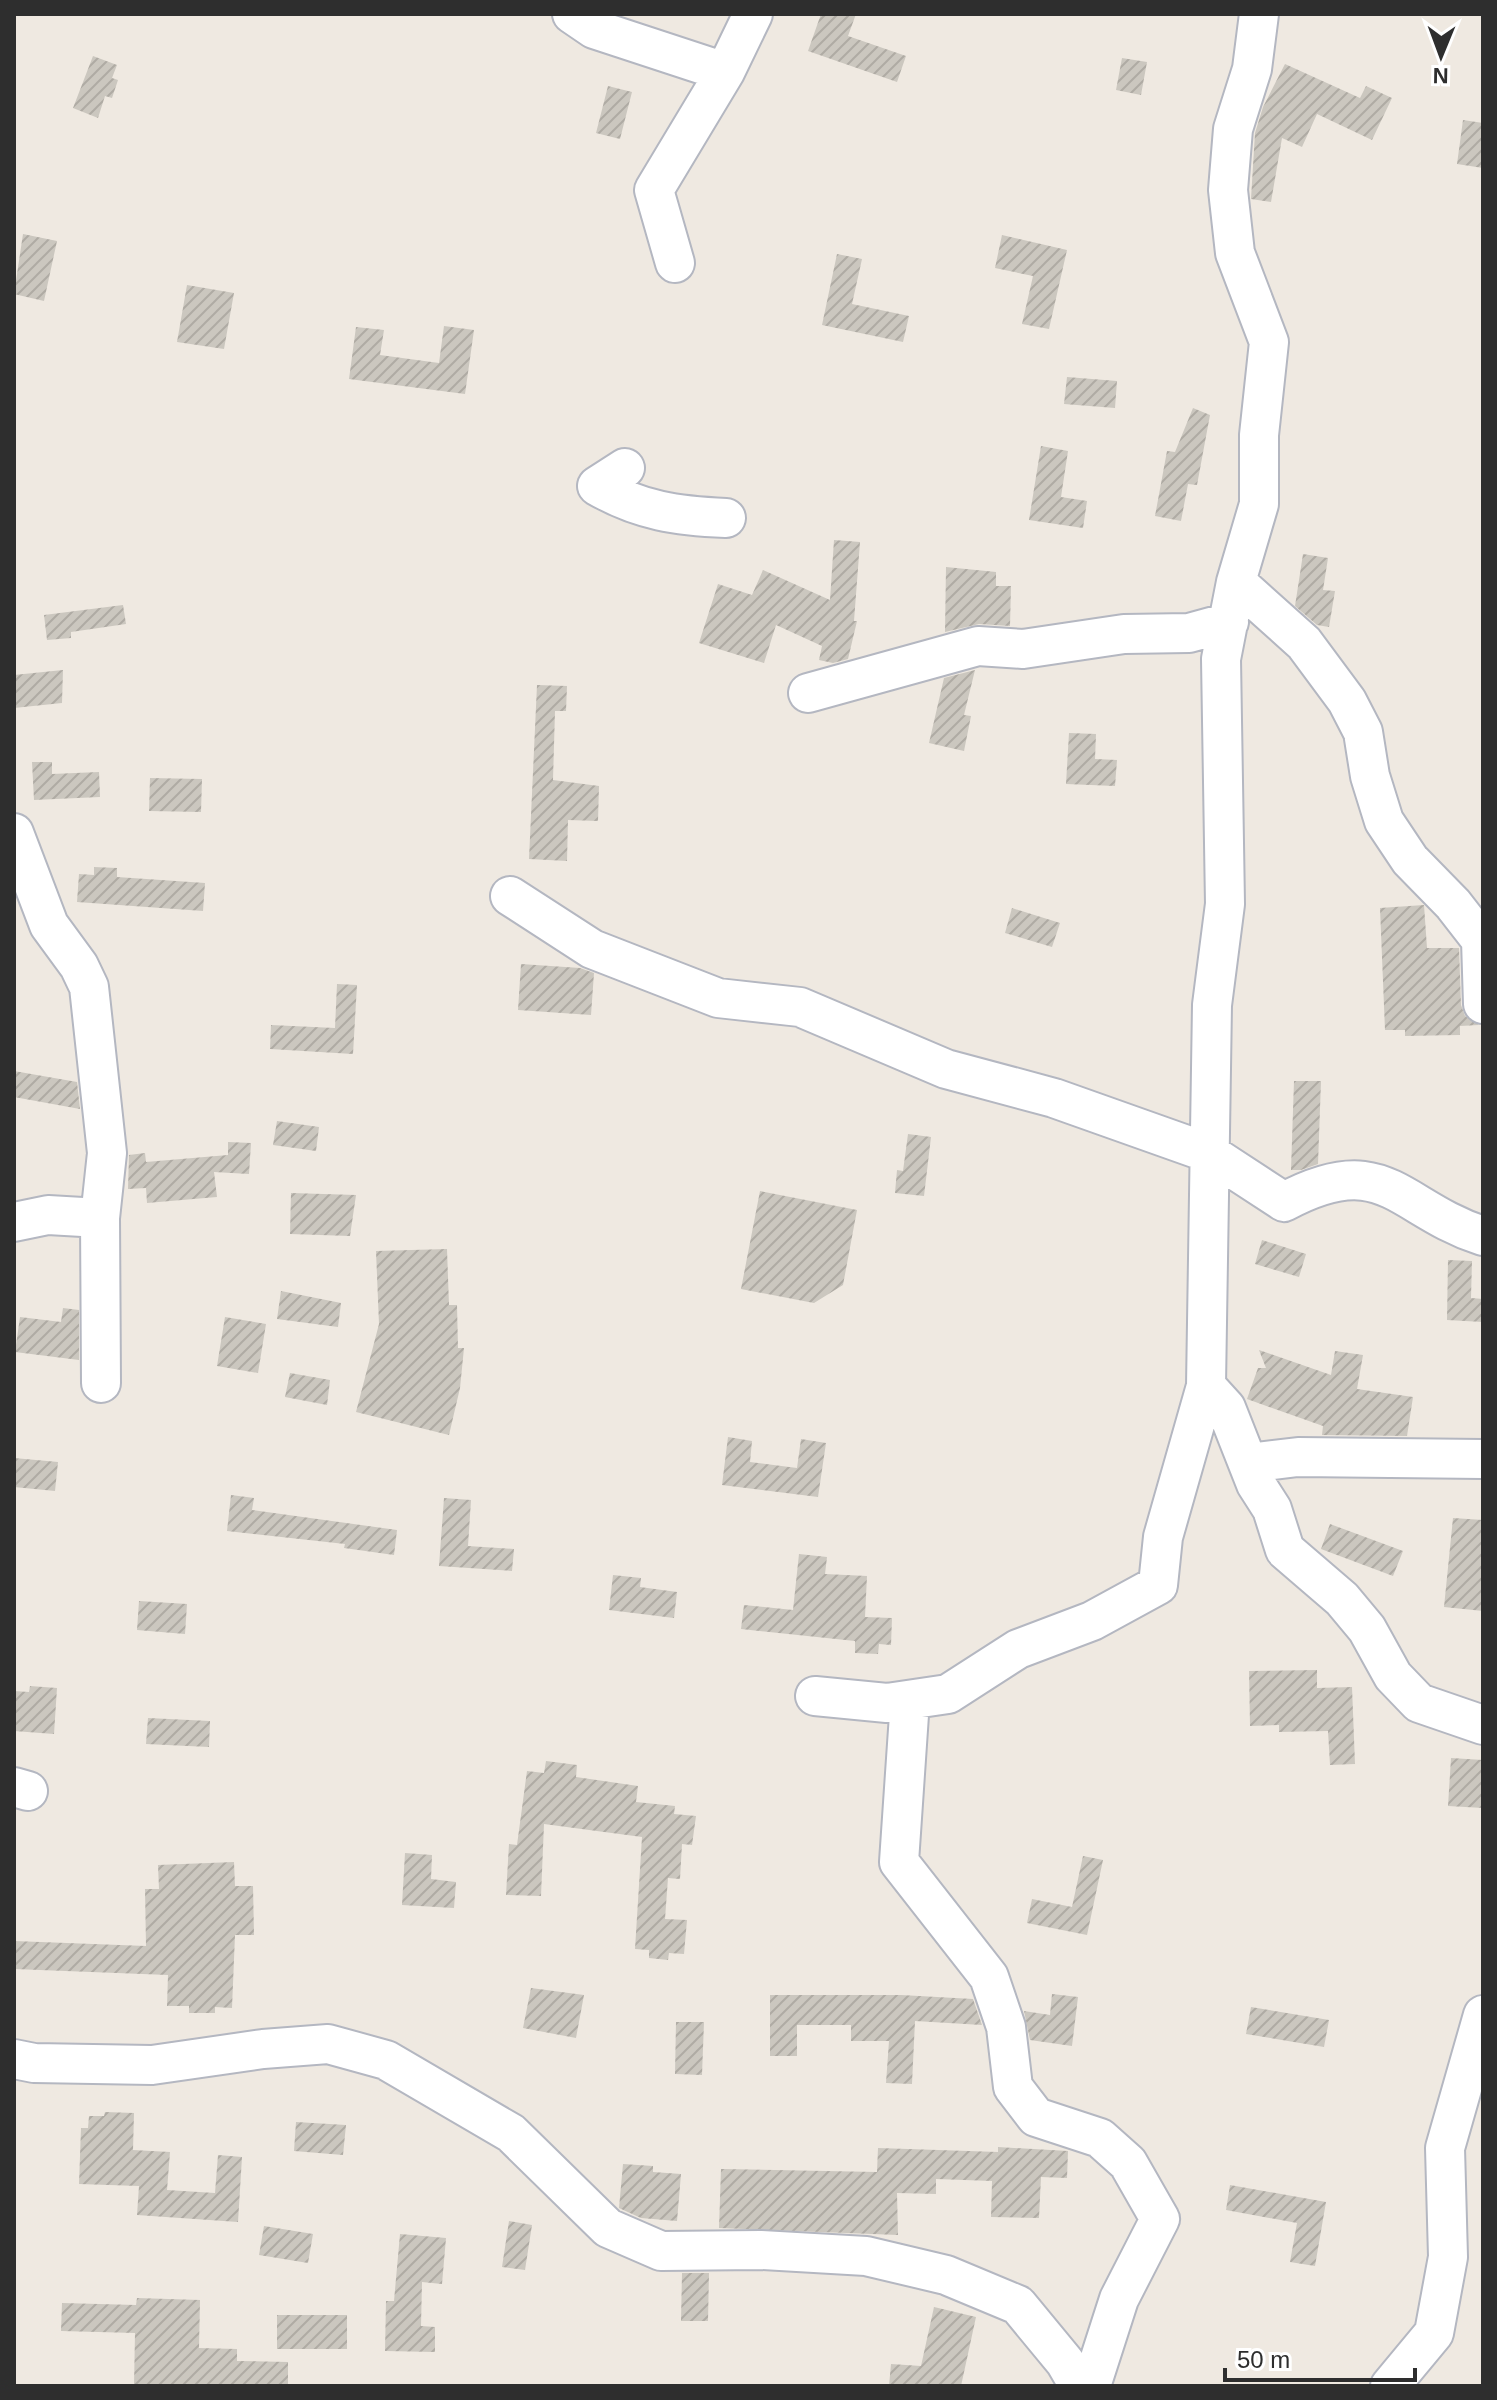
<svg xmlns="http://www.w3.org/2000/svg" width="1497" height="2400" viewBox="0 0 1497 2400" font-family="Helvetica,sans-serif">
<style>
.building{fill:url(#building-hatch)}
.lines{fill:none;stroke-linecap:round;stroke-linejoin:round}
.minor-casing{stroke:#b4b7c1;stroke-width:42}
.minor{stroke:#fff;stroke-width:38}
</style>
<defs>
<pattern id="building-hatch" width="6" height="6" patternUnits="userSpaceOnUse" patternTransform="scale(2)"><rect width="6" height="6" fill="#cbc7bf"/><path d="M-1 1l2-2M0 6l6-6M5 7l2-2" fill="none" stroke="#afaba4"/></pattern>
</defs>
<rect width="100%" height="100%" fill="#efe9e1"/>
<!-- building -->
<path class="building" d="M 821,14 L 856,14 L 848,36 L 906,56 L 897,82 L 808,51 Z
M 93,56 L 117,65 L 112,78 L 118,80 L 112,98 L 105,96 L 98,118 L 73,108 Z
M 1122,58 L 1147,62 L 1141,95 L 1116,90 Z
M 1285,64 L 1360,98 L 1366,86 L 1392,98 L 1372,140 L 1317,114 L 1302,147 L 1282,138 L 1271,202 L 1251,199 L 1255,133 L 1263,107 Z
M 608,86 L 632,92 L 620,139 L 596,133 Z
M 1463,120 L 1483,123 L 1483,168 L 1457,164 Z
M 23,234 L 57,241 L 44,301 L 14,294 Z
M 1002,235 L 1067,250 L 1049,329 L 1022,324 L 1033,276 L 995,268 Z
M 837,254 L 862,259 L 852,304 L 909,316 L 903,342 L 822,325 Z
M 187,285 L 234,293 L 224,349 L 177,342 Z
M 444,326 L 474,330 L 465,394 L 349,379 L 356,327 L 384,330 L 380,355 L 439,363 Z
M 1067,377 L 1117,381 L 1115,408 L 1064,404 Z
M 1193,408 L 1210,415 L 1197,485 L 1188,484 L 1181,521 L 1155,516 L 1167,451 L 1175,452 Z
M 1041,446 L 1068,451 L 1061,497 L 1087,501 L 1083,528 L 1029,520 Z
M 834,540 L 860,542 L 854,621 L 857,621 L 848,659 L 833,663 L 819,660 L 822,646 L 776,625 L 764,663 L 699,643 L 718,584 L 752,595 L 763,570 L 830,600 Z
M 1303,554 L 1328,558 L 1323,590 L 1335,591 L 1329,627 L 1317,625 L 1295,606 Z
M 946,567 L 996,572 L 996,586 L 1011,586 L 1010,626 L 979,624 L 945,632 Z
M 123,605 L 126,624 L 71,632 L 71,638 L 47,640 L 44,615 Z
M 63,670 L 62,703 L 14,708 L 14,675 Z
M 975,670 L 964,715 L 971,716 L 964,751 L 929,743 L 944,678 Z
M 537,685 L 567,686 L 566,711 L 555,711 L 553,780 L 599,786 L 598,821 L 568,820 L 567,861 L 529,859 Z
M 1069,733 L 1096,734 L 1095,759 L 1117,760 L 1115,786 L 1066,784 Z
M 32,762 L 52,762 L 52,774 L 99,772 L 100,797 L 34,800 Z
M 150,778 L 202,779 L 201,812 L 149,811 Z
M 94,867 L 117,868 L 117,877 L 205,883 L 203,911 L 77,902 L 79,874 L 94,875 Z
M 1424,905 L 1427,948 L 1459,948 L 1461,1005 L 1465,1016 L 1479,1025 L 1460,1026 L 1460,1035 L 1405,1036 L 1405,1030 L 1385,1030 L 1380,908 Z
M 1012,908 L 1060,923 L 1052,947 L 1005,933 Z
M 521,964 L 580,968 L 594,973 L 591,1015 L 518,1010 Z
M 337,984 L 357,985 L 353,1054 L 270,1049 L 271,1025 L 335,1028 Z
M 14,1071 L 77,1082 L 80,1109 L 14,1097 Z
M 1294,1081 L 1321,1081 L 1318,1164 L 1301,1170 L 1291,1170 Z
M 277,1121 L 319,1127 L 316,1151 L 273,1145 Z
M 908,1134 L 931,1137 L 924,1196 L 895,1193 L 897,1170 L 903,1171 Z
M 228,1142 L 251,1143 L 249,1174 L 214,1172 L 217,1197 L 147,1203 L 146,1188 L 128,1189 L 129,1155 L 145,1153 L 146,1162 L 228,1155 Z
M 760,1191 L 857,1210 L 843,1285 L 814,1303 L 741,1289 Z
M 291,1193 L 356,1195 L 350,1236 L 290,1234 Z
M 1262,1240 L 1306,1254 L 1299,1277 L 1255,1264 Z
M 447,1249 L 449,1305 L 457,1305 L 458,1348 L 464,1348 L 460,1388 L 449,1435 L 356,1412 L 379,1324 L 376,1251 Z
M 1448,1260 L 1472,1261 L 1471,1298 L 1483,1299 L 1483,1322 L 1447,1320 Z
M 281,1291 L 341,1303 L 338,1327 L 277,1319 Z
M 63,1308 L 79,1310 L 79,1360 L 15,1352 L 20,1317 L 61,1322 Z
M 225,1317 L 266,1324 L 258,1373 L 217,1366 Z
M 1259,1350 L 1331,1375 L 1335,1351 L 1363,1355 L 1357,1389 L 1413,1397 L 1407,1436 L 1322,1435 L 1323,1426 L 1247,1399 L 1258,1368 L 1266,1368 Z
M 290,1373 L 330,1380 L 327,1405 L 285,1397 Z
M 728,1437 L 752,1441 L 750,1462 L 797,1468 L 801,1439 L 826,1443 L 818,1497 L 722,1485 Z
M 14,1458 L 58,1462 L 55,1491 L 14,1487 Z
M 231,1495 L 254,1498 L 252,1510 L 397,1530 L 394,1555 L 344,1548 L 345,1544 L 227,1531 Z
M 444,1498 L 471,1500 L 468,1546 L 514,1549 L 512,1571 L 439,1566 Z
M 1453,1518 L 1483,1520 L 1483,1611 L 1444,1607 Z
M 1330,1524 L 1403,1551 L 1393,1576 L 1321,1549 Z
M 799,1554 L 827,1557 L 825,1574 L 867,1576 L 865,1617 L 892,1618 L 891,1645 L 879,1644 L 878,1654 L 855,1653 L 855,1641 L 741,1629 L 744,1605 L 793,1610 Z
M 613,1575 L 641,1578 L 640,1587 L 677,1592 L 674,1618 L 609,1610 Z
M 139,1601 L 187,1604 L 185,1634 L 137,1630 Z
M 1317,1670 L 1317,1688 L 1352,1687 L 1355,1764 L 1330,1765 L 1328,1731 L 1279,1732 L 1279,1725 L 1250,1726 L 1249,1671 Z
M 30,1686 L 57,1688 L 54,1734 L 14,1731 L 14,1691 L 29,1692 Z
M 148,1718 L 210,1721 L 209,1747 L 146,1744 Z
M 1451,1758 L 1483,1760 L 1483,1808 L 1448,1806 Z
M 546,1761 L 577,1765 L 576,1777 L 638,1786 L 636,1802 L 675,1806 L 674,1814 L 696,1816 L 692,1845 L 682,1844 L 680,1879 L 668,1878 L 665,1919 L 687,1920 L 684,1954 L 669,1953 L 668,1960 L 649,1958 L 649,1950 L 635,1949 L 642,1837 L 544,1824 L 541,1896 L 506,1895 L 509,1844 L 517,1845 L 527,1771 L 544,1773 Z
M 405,1853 L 432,1855 L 431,1879 L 456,1882 L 454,1908 L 402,1905 Z
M 1083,1856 L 1103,1860 L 1087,1935 L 1027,1923 L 1032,1899 L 1072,1907 Z
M 234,1862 L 235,1886 L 253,1886 L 254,1935 L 235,1935 L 232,2008 L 215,2007 L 215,2013 L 189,2013 L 189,2006 L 167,2006 L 168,1975 L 14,1969 L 14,1941 L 146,1946 L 145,1889 L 159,1889 L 158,1865 Z
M 531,1988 L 584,1995 L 576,2038 L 523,2028 Z
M 1052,1994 L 1078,1997 L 1072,2046 L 1030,2040 L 1024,2011 L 1050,2015 Z
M 770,1995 L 901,1995 L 973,1999 L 982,2025 L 915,2021 L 912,2084 L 886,2083 L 889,2041 L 851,2041 L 851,2025 L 797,2025 L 797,2056 L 770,2056 Z
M 1251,2007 L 1329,2020 L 1324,2047 L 1246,2034 Z
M 676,2022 L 704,2022 L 702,2075 L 675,2074 Z
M 105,2112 L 134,2113 L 133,2150 L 170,2152 L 167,2190 L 215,2193 L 218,2155 L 242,2157 L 238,2222 L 137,2215 L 139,2186 L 79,2184 L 81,2128 L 88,2128 L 89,2116 L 104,2116 Z
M 296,2122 L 346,2125 L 343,2155 L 294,2151 Z
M 998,2147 L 1068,2151 L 1067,2178 L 1041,2177 L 1039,2218 L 991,2217 L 992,2181 L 936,2179 L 936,2194 L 897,2193 L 898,2235 L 719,2228 L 721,2169 L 877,2172 L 878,2148 L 998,2152 Z
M 623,2164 L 653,2166 L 653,2172 L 681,2174 L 677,2221 L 641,2218 L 619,2208 Z
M 1230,2185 L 1326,2202 L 1315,2266 L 1290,2262 L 1297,2223 L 1226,2210 Z
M 509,2221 L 532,2225 L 525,2270 L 502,2267 Z
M 264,2226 L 313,2234 L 308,2263 L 259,2255 Z
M 400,2234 L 446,2238 L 442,2284 L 422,2282 L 421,2326 L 435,2327 L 435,2352 L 385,2351 L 386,2301 L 394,2301 Z
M 682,2273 L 709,2273 L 708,2321 L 681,2321 Z
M 137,2298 L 200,2300 L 199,2348 L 237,2349 L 237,2361 L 288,2362 L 288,2386 L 134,2386 L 135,2333 L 61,2331 L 62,2303 L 136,2305 Z
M 934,2307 L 976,2317 L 961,2386 L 889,2386 L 891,2364 L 921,2366 Z
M 277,2315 L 347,2315 L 347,2349 L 277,2349 Z"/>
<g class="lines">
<defs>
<path id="minor" d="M 572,14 L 594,29 L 725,72
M 675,263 L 654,190 L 725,72 L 753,14
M 625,468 L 597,486 C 640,511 678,516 726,518
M 1236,582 L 1304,643 L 1347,701 L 1363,732 L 1370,776 L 1384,821 L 1410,860 L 1453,904 L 1481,940 L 1483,1004
M 808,693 L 978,646 L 1023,649 L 1124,634 L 1189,633 L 1229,622
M 14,833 L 49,925 L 79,966 L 89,987 L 107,1153 L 100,1218 L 101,1383
M 510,896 L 592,949 L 718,998 L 800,1007 L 946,1069 L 1054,1098 L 1209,1153 L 1284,1202 C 1385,1148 1397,1208 1483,1236
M 14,1222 L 48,1215 L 100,1218
M 1206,1386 L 1226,1408 L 1256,1484 L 1272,1509 L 1285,1550 L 1342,1599 L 1367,1629 L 1393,1676 L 1419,1703 L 1483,1725
M 1248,1463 L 1298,1457 L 1483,1459
M 815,1696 L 887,1703 L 948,1694 L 1018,1649 L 1092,1621 L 1158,1585 L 1163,1537 L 1206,1386 L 1212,1005 L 1225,904 L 1221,659 L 1236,582 L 1259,504 L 1259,435 L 1269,342 L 1235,253 L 1228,190 L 1233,129 L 1252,69 L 1259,14
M 910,1700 L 899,1862 L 989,1977 L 1006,2027 L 1013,2087 L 1036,2117 L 1100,2138 L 1128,2163 L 1160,2219 L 1119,2299 L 1091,2386
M 14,1787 L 28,1791
M 14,2059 L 34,2063 L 152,2065 L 263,2049 L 328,2044 L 386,2060 L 511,2133 L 608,2228 L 661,2251 L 761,2250 L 866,2256 L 946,2275 L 1018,2305 L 1065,2362 L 1079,2386
M 1390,2386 L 1434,2333 L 1448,2257 L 1445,2148 L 1483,2015"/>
</defs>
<!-- minor casing -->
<use href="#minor" class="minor-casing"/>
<!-- minor -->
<use href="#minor" class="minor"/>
</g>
<!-- border -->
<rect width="1497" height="2400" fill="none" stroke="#2e2e2e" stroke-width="32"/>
<!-- north arrow -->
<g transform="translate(1441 56) rotate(181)" stroke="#ffffff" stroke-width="6" paint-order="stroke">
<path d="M0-6L14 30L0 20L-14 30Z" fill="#2e2e2e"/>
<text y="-12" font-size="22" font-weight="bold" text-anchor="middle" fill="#2e2e2e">N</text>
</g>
<!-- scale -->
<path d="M1225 2368v12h190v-12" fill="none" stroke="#2e2e2e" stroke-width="4"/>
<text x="1237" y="2368" font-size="24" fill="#2e2e2e" stroke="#ffffff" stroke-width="6" paint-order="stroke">50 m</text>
</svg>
